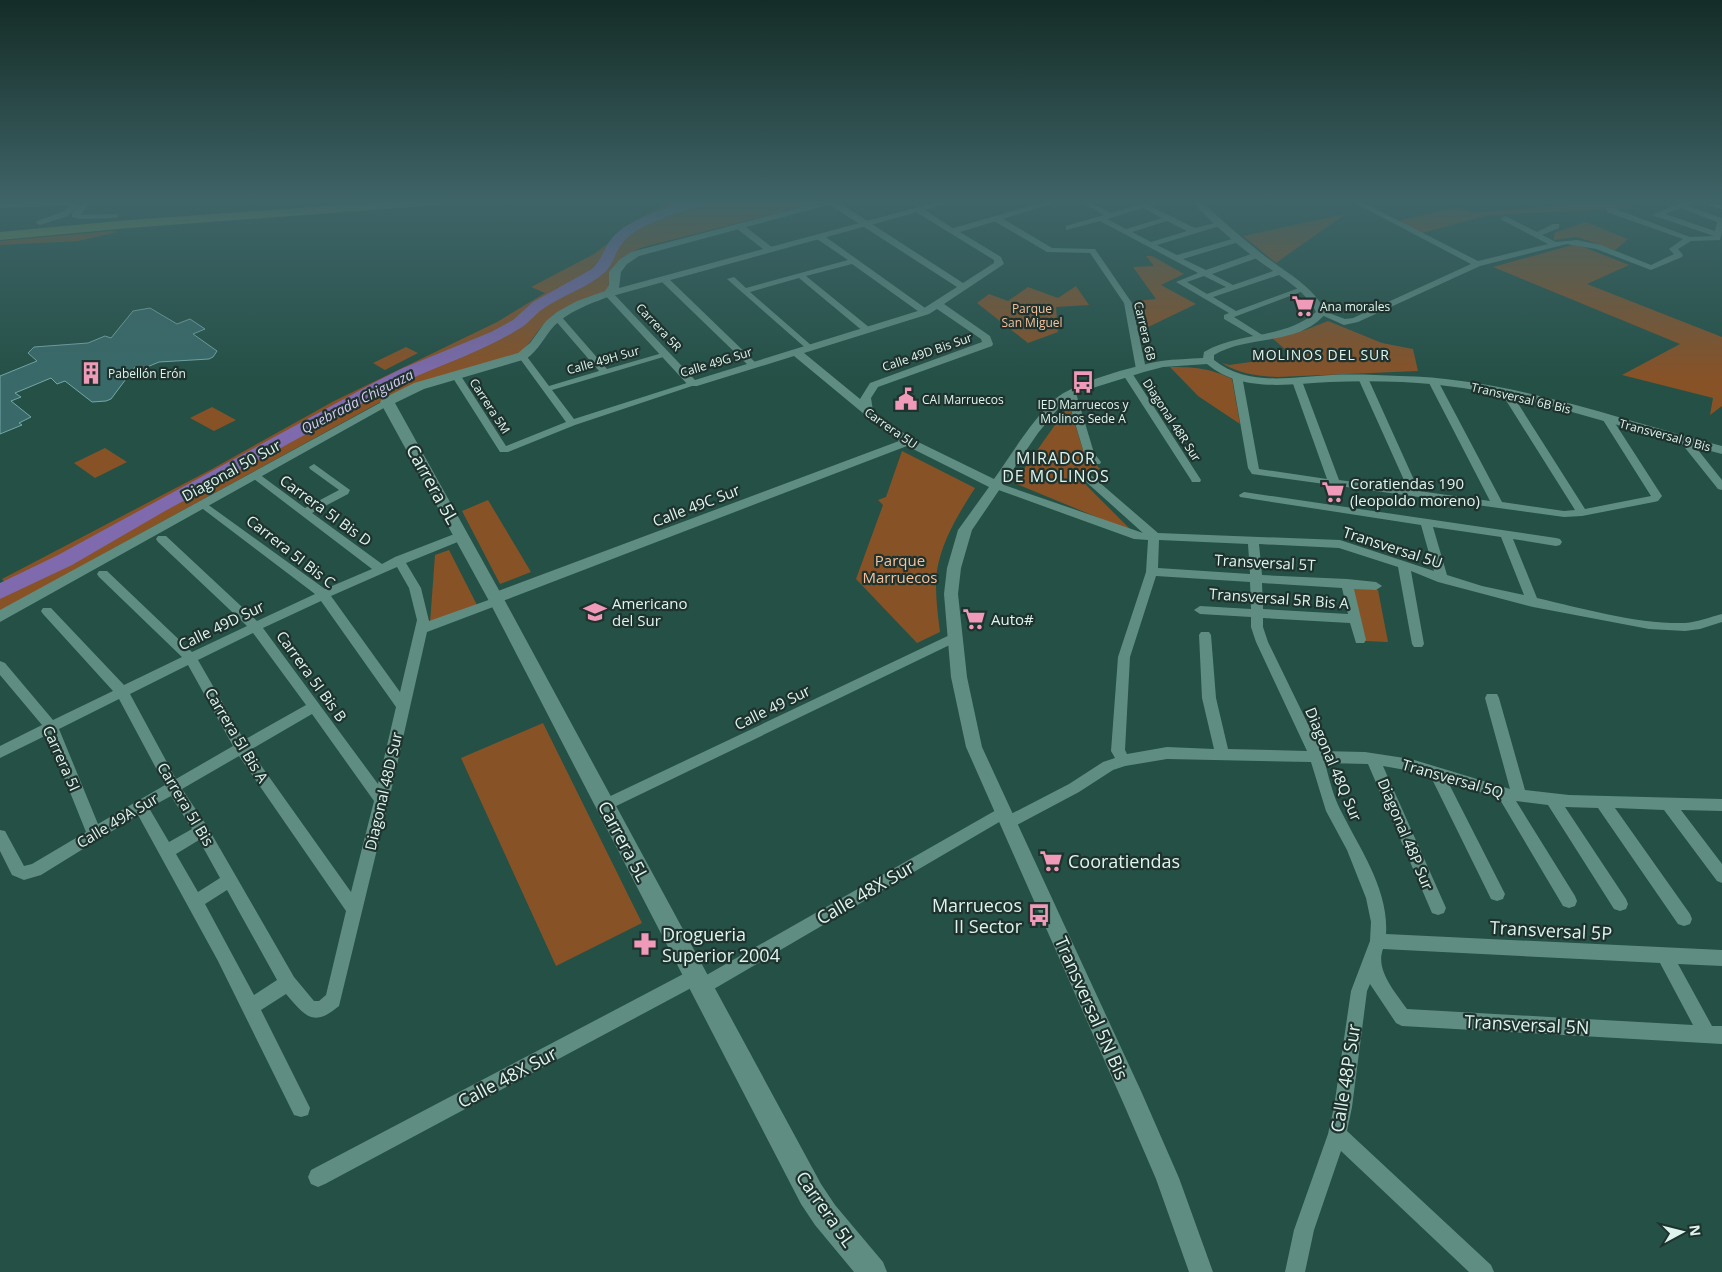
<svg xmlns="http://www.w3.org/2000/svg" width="1722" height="1272" viewBox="0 0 1722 1272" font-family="'Open Sans',sans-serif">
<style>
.green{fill:#885227}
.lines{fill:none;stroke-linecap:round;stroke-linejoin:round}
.river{fill:#7e6aac;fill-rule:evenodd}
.building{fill:#396969;stroke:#76a7a7}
.minor{fill:#608d82;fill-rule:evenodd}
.tertiary{fill:#608d82;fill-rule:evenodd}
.secondary{fill:#608d82;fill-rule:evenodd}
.primary{fill:#76904e;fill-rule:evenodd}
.labels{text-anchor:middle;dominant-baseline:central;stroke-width:4.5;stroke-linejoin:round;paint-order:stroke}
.far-poi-label{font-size:12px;fill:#ddf5ee;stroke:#1f322d;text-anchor:start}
.far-park-label{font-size:12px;fill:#f6c19c;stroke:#1f322d}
.far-street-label{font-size:12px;fill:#ddf5ee;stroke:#1f322d}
.far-neighbourhood-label{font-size:14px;letter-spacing:1px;fill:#ddf5ee;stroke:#1f322d}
.far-water-label{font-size:14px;font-style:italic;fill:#d4cbf0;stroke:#1f322d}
.street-label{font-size:15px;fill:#ddf5ee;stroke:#1f322d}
.poi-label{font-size:15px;fill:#ddf5ee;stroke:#1f322d;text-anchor:start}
.park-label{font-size:15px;fill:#f6c19c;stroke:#1f322d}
.neighbourhood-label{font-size:16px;letter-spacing:1px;fill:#ddf5ee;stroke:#1f322d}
.near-street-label{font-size:18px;fill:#ddf5ee;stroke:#1f322d}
.near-poi-label{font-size:18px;fill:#ddf5ee;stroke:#1f322d;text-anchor:start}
</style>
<rect width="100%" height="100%" fill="#245046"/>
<!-- green -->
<path class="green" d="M 671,202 L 821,202 L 643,247 C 624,255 607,265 609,287 L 607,290 C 588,300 566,309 548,321 C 535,331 530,346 517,355 L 406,388 L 105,553 L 0,612 L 0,588 L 7,585 L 2,579 L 212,469 L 334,401 L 497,322 L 545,293 L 531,287 L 594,254 L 646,215 Z
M 1574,205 L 1619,205 L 1634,208 L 1507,214 L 1485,216 L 1422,233 L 1398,221 L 1457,207 L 1472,213 Z
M 1345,214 L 1276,263 L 1243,236 Z
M 1586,222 L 1628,239 L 1615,250 L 1577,237 L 1554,240 L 1554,233 Z
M 112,231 L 118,232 L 78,241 L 0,245 L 0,241 Z
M 1576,244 L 1629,265 L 1587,284 L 1722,337 L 1722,406 L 1710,415 L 1713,398 L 1622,375 L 1680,344 L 1493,267 Z
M 1146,256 L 1152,256 L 1184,274 L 1161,285 L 1196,304 L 1142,330 L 1135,301 L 1156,299 L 1133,267 L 1154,266 Z
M 1076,286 L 1089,305 L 1056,307 L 1058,332 L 1028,343 L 977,303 L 989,294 L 1008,301 L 1028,287 L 1058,298 Z
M 1328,321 L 1382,343 L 1413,349 L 1418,371 L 1277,377 C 1257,376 1240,374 1222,363 L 1229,365 L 1293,356 L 1272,338 L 1305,330 Z
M 406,347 L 418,353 L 385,370 L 373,363 Z
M 1170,367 C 1195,367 1209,368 1232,379 L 1240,424 L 1198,396 Z
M 1069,405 L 1084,453 L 1100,469 L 1078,477 L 1133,532 L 1014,483 Z
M 212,407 L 236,420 L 214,431 L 190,418 Z
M 105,448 L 127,462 L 95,478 L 74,463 Z
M 902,451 L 975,488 C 957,516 936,550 936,585 C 936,601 938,617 940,632 L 917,643 L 856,579 L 883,505 L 878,500 L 886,497 Z
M 488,500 L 531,572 L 500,584 L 462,511 Z
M 449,550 L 477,605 L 430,623 L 435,555 Z
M 1353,588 L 1378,590 L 1388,642 L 1365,641 Z
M 543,723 L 642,923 L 556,966 L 461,758 Z"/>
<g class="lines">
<!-- river -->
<path class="river" d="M 686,202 L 708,202 L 706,205 C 683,210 640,223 624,241 C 615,251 614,264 604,273 C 587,288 563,295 544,308 C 536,313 530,322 522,327 C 482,353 430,368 387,390 L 165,511 L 72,565 L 0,599 L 0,583 L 58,555 L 375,382 L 403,368 L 491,332 L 513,320 L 533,302 L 592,269 C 602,260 604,247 613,237 C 627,220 665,209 686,202 Z"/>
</g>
<!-- building -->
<path class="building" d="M 150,308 L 177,324 L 190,319 L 205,329 L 193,334 L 217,351 L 213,357 L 209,359 L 159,362 L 140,370 L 135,367 L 111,399 L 106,401 L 92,402 L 65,381 L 57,384 L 51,378 L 15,393 L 21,397 L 11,401 L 31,417 L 19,423 L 22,425 L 0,434 L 0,376 L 37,361 L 28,353 L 34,347 L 88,343 L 105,336 L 111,338 L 133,311 Z"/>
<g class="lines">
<!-- minor -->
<path class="minor" d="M 32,202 L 82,202 L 68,216 L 40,225 L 36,223 L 37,221 L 62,212 L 71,205 L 0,208 L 0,204 Z
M 83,202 L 90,202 L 81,215 L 115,214 L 119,216 L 115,218 L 80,219 L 72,217 L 72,213 Z
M 1081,202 L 1090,202 L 1111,213 L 1149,202 L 1160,202 L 1150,206 L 1195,228 L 1223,221 L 1223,225 L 1157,245 L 1177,255 L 1239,237 L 1243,239 L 1242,241 L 1183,259 L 1206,270 L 1254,253 L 1260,253 L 1260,257 L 1212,274 L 1233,285 L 1276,270 L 1282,270 L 1282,274 L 1213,297 L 1236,311 L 1299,288 L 1306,290 L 1234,317 L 1267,338 L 1260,340 L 1224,319 L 1224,315 L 1229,313 L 1176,282 L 1198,273 L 1100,221 L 1066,230 L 1066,226 L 1104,215 ZM 1143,208 L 1162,218 L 1126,229 L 1107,219 ZM 1167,221 L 1187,231 L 1151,242 L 1132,232 ZM 1204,276 L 1226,287 L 1207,294 L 1187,282 Z
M 1353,202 L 1362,202 L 1478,261 L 1548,244 L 1502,220 L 1501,218 L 1505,216 L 1537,232 L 1553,224 L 1559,224 L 1559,228 L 1542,235 L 1556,242 L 1577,240 L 1601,245 L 1651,265 L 1674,254 L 1669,249 L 1683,239 L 1607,212 L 1607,208 L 1613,208 L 1690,237 L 1714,236 L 1652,215 L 1683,202 L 1693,202 L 1687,206 L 1722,218 L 1722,232 L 1720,240 L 1691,241 L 1678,249 L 1683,255 L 1682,257 L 1651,270 L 1596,249 L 1567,244 L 1480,266 L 1358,322 L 1344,325 L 1317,313 L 1321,310 L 1345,319 L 1353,318 L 1471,264 ZM 1681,208 L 1717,222 L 1715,231 L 1665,214 Z
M 1699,202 L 1722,205 L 1722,209 L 1700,203 Z
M 916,208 L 922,208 L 957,231 L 950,233 L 916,212 Z
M 994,217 L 1000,217 L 1052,248 L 1095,249 L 1132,303 L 1146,369 L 1144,371 L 1141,372 L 1136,369 L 1124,303 L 1090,253 L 1047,252 L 994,221 Z
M 736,224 L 742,224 L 773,248 L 773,252 L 767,252 L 736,228 Z
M 817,235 L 823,235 L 928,310 L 928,314 L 922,314 L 852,264 L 806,276 L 870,328 L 870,332 L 864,332 L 799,278 L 750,292 L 812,346 L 813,348 L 809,351 L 727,279 L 734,277 L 746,288 L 848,260 L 817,239 Z
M 661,277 L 667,277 L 756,363 L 756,367 L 750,367 L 661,281 Z
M 557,314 L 560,315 L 607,369 L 666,352 L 670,355 L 552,390 L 574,419 L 690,382 L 696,382 L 698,384 L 575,425 L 508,452 L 500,452 L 451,375 L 453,373 L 459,373 L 506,446 L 566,422 L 518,356 L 519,354 L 525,354 L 549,386 L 599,371 L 554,319 L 553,317 Z
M 1127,370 L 1132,373 L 1201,480 L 1200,482 L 1192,482 L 1191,480 L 1122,373 Z
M 1237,373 L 1242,376 L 1259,469 L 1327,479 L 1292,381 L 1297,378 L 1302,381 L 1339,480 L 1408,489 L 1358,378 L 1363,375 L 1368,378 L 1419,491 L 1490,501 L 1428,381 L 1433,378 L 1438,381 L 1502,502 L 1564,511 L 1575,510 L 1502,394 L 1507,391 L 1512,394 L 1585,509 L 1651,496 L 1603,420 L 1608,417 L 1613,420 L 1662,496 L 1658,501 L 1654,502 L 1582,516 L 1564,517 L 1252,474 L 1248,468 L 1232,376 Z
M 1071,390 L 1076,393 L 1094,453 L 1101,462 L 1100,464 L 1092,464 L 1084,453 L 1066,393 Z
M 1686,439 L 1690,440 L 1722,480 L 1722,490 L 1718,489 L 1682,444 L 1681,442 Z
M 314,464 L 350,490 L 348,494 L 312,513 L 382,564 L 395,557 L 457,533 L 465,533 L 467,536 L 465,539 L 406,563 L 421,588 L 429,621 L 497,597 L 503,601 L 501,604 L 427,632 L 389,800 L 339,1006 C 313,1028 305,1016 286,994 L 261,1010 L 310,1108 L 308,1115 L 301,1117 L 294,1115 L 218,961 L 138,815 L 41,875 L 24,880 L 12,875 L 0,851 L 0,830 L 5,831 L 24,866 L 32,864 L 86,832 L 47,735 L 0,758 L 0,746 L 42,725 L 0,675 L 0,661 L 5,663 L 53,720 L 113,691 L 43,614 L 41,611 L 43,608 L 51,608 L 124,685 L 182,657 L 99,577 L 97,574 L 99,571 L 107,571 L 192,652 L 247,626 L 158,542 L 156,539 L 158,536 L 166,536 L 257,621 L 315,594 L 199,506 L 198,504 L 199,502 L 203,501 L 325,589 L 372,569 L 250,476 L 255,473 L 259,474 L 305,508 L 339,490 L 310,469 L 309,467 ZM 397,567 L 409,588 L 417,620 L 400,692 L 331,596 ZM 321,601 L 396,707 L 378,784 L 263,628 ZM 253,633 L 306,705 L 244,740 L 198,660 ZM 188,665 L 233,746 L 176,779 L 130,694 ZM 119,699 L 165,785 L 98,824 L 59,729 ZM 312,714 L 374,801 L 351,892 L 250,750 ZM 239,756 L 346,911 L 326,995 L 319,1001 L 314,1001 L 294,977 L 207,826 L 182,789 ZM 171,796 L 192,829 L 169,842 L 149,808 ZM 199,840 L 220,878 L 198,892 L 176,854 ZM 227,890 L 277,980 L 254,995 L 205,904 Z
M 1088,475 L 1092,476 L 1158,533 L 1340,540 L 1434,571 L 1421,525 L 1240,497 L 1239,495 L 1244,492 L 1556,538 L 1560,539 L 1562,542 L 1560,545 L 1556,546 L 1513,539 L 1537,598 C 1585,609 1636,624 1685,623 C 1698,622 1710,617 1722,614 L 1722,622 L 1700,629 L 1685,631 L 1649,629 L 1533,607 L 1438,582 L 1411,571 L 1424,644 L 1422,647 L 1414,647 L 1412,644 L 1398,567 L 1339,548 L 1259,544 L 1262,575 L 1347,579 L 1376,582 L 1382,586 L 1376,590 L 1354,589 L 1366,640 L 1364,643 L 1356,643 L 1350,623 L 1263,618 L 1263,627 L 1268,642 L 1321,751 L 1365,752 L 1411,759 L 1510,789 L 1485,698 L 1487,694 L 1497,694 L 1499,698 L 1525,790 L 1569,795 L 1722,799 L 1722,811 L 1681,810 L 1722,864 L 1722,883 L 1717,881 L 1664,810 L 1615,808 L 1690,914 L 1692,919 L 1690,924 L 1684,926 L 1678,924 L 1598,808 L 1565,807 L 1626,899 L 1628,904 L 1626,909 L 1620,911 L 1614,909 L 1548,805 L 1516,801 L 1575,896 L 1577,901 L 1575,906 L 1569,908 L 1563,906 L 1499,798 L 1448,782 L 1505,894 L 1503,899 L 1497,901 L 1491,899 L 1431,777 L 1411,771 L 1383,766 L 1446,908 L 1444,913 L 1438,915 L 1432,913 L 1368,764 L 1325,763 C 1329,778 1333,796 1341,811 C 1360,849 1389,890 1386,934 L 1722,950 L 1722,966 L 1678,964 L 1712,1026 L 1722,1026 L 1722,1044 L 1402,1026 L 1396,1023 L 1370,984 L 1367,991 L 1352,1107 L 1347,1131 L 1491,1265 L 1494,1272 L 1469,1272 L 1341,1151 L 1314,1230 L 1305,1272 L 1285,1272 L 1294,1230 L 1328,1134 L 1334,1107 L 1351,991 L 1370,941 L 1371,922 L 1366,898 L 1347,850 L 1326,811 L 1311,762 L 1167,759 L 1125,766 L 1113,770 L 1079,792 L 1013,827 L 1008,829 L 1003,827 L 1001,821 L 707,993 L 701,995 L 695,993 L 693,987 L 325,1184 L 318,1187 L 311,1184 L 308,1177 L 311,1170 L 689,971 L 695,969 L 701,971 L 703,977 L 998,809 L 1003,807 L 1008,809 L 1009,815 L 1069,784 L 1103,762 L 1115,758 L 1111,751 L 1118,657 L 1146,572 L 1148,540 L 1134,539 L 993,488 L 992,486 L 997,483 L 1001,484 L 1143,533 L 1084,480 L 1083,478 L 1084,476 ZM 1433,527 L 1501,537 L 1524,595 L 1482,586 L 1447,575 ZM 1159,540 L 1248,544 L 1250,574 L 1158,568 ZM 1156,576 L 1250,582 L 1251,609 L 1200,606 L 1194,610 L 1200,614 L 1251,617 L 1251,627 L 1256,642 L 1307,751 L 1228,749 L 1216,698 L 1211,635 L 1209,632 L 1201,632 L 1199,635 L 1202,698 L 1214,749 L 1167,747 L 1127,754 L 1125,750 L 1130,657 ZM 1262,583 L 1342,588 L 1348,614 L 1263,609 ZM 1383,949 L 1660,963 L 1693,1025 L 1407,1009 C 1395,992 1375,970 1383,949 Z
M 954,633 L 958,635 L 960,638 L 958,641 L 610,809 L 605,811 L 600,809 L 598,805 L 600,801 Z"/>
<!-- tertiary -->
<path class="tertiary" d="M 829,202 L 838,202 L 963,283 L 994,263 L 994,260 L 950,233 L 950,229 L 1044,202 L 1058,202 L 960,232 L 1001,257 L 1004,264 L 944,304 L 990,336 L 993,344 L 992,346 L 878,387 L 871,398 L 873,411 L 912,439 L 994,479 C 1011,455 1032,420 1054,400 C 1074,382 1134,366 1161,361 C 1175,359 1189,359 1203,358 L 1204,352 C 1239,331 1283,340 1316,312 C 1306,290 1278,275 1259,261 C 1237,244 1212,224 1193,202 L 1202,202 C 1221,220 1241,237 1261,253 C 1283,271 1315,286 1326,313 C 1298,347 1248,334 1214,355 L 1214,360 C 1248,387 1291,377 1331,375 C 1354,374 1377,375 1400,376 C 1510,378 1616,419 1722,446 L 1722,454 C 1616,427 1512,387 1402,382 C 1378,381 1354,381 1330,382 C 1288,384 1242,393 1207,364 L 1163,367 L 1144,372 L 1083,391 L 1062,404 L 1038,433 L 972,530 L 961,568 L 958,594 L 967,677 L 982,747 L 1141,1091 L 1179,1178 L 1213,1272 L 1189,1272 L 1156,1179 L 1125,1107 L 966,747 L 951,677 L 944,594 L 947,568 L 958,530 L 989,487 L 907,446 L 500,602 L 490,602 L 488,598 L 490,594 L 899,441 L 864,414 L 794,356 L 697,386 L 689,386 L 604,294 L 606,292 L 612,292 L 695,380 L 921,310 L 957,287 L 830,205 ZM 937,309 L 981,339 L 982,342 L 870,383 L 860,399 L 804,353 L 929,314 Z
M 387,399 L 393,402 L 391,404 L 0,622 L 0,610 Z"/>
<!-- secondary -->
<path class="secondary" d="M 821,202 L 839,202 L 639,256 L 627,264 L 621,272 L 619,288 L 937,202 L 954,202 L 605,298 C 587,305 568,312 554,326 C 544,337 539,350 526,359 L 424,389 L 395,403 L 505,601 L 821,1184 L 835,1205 L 883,1262 L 887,1272 L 854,1272 L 815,1225 L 801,1204 L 489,601 L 380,402 L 382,399 L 414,383 L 518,353 L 530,343 L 546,321 L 557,312 L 577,301 L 605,291 L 609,285 L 609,272 L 619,260 L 631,252 Z"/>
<!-- primary -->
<path class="primary" d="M 386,202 L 442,202 L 437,205 L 129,228 L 0,240 L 0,232 L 129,220 Z"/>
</g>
<!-- sky -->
<linearGradient id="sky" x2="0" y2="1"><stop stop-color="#142c26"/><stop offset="0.53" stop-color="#3f6468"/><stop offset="1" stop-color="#3f6468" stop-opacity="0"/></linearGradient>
<rect width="1722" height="380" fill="url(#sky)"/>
<!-- icons -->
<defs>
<symbol id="supermarket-bare" viewBox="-9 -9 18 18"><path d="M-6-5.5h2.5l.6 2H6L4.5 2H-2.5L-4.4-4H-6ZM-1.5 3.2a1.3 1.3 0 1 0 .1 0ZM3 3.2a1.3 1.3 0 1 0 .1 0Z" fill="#ef9ab9" stroke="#1f322d" stroke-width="2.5" paint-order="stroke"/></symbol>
<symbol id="building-bare" viewBox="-9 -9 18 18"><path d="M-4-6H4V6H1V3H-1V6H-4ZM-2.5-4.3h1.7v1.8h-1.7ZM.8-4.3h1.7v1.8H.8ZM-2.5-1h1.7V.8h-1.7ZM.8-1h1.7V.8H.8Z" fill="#ef9ab9" stroke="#1f322d" stroke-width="2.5" paint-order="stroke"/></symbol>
<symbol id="bus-bare" viewBox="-9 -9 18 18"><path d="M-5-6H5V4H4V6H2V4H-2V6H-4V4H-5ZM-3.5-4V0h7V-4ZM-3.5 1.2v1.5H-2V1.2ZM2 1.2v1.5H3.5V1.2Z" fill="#ef9ab9" stroke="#1f322d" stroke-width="2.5" paint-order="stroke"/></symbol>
<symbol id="civic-bare" viewBox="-9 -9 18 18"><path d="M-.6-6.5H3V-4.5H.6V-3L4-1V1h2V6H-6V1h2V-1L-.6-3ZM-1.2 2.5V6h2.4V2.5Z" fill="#ef9ab9" stroke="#1f322d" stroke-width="2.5" paint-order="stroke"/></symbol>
<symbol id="school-bare" viewBox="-9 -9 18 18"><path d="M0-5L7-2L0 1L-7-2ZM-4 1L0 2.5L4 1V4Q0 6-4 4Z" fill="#ef9ab9" stroke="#1f322d" stroke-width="2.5" paint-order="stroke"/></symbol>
<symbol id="pharmacy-bare" viewBox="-9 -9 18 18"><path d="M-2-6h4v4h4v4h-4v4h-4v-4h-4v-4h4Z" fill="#ef9ab9" stroke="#1f322d" stroke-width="2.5" paint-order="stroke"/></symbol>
</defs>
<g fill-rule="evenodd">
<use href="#supermarket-bare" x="1287" y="290" width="32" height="32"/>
<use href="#building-bare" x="75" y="357" width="32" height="32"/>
<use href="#bus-bare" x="1067" y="366" width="32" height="32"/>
<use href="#civic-bare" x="890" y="383" width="32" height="32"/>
<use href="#supermarket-bare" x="1317" y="476" width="32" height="32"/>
<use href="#school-bare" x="579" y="596" width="32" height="32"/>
<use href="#supermarket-bare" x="958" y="603" width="32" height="32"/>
<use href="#supermarket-bare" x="1035" y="845" width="32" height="32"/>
<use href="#bus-bare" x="1023" y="899" width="32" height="32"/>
<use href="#pharmacy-bare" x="629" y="928" width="32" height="32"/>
</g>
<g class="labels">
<!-- far-poi labels -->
<g class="far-poi-label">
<text x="1320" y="306">Ana morales</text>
<text x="108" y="373">Pabellón Erón</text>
<text x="922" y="399">CAI Marruecos</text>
<text x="1083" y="404" text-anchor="middle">IED Marruecos y<tspan x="1083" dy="14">Molinos Sede A</tspan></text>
</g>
<!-- far-park labels -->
<g class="far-park-label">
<text x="1032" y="308">Parque<tspan x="1032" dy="14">San Miguel</tspan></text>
</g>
<!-- far-street labels -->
<g class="far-street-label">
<text transform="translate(659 327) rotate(47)">Carrera 5R</text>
<text transform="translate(1145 331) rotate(77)">Carrera 6B</text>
<text transform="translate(927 352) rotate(-19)">Calle 49D Bis Sur</text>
<text transform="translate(603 360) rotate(-16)">Calle 49H Sur</text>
<text transform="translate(716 362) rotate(-17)">Calle 49G Sur</text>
<text transform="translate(1521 398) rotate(13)">Transversal 6B Bis</text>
<text transform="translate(490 406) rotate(57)">Carrera 5M</text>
<text transform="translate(1172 420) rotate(57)">Diagonal 48R Sur</text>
<text transform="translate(891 428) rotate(35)">Carrera 5U</text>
<text transform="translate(1665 435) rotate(15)">Transversal 9 Bis</text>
</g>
<!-- far-neighbourhood labels -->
<g class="far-neighbourhood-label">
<text x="1321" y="354">MOLINOS DEL SUR</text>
</g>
<!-- far-water labels -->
<g class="far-water-label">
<text transform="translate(357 401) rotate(-27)">Quebrada Chiguaza</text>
</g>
<!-- street labels -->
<g class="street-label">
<text transform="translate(231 470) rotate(-29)">Diagonal 50 Sur</text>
<text transform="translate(696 505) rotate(-21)">Calle 49C Sur</text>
<text transform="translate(326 510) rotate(36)">Carrera 5I Bis D</text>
<text transform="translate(1393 547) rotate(18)">Transversal 5U</text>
<text transform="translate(291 551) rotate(38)">Carrera 5I Bis C</text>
<text transform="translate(1265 562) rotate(3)">Transversal 5T</text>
<text transform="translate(1279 598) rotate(4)">Transversal 5R Bis A</text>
<text transform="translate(221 625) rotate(-26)">Calle 49D Sur</text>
<text transform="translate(312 676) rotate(54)">Carrera 5I Bis B</text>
<text transform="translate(772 707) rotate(-26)">Calle 49 Sur</text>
<text transform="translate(237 735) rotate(59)">Carrera 5I Bis A</text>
<text transform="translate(62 758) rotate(66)">Carrera 5I</text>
<text transform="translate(1334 764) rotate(67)">Diagonal 48Q Sur</text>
<text transform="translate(1453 778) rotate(16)">Transversal 5Q</text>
<text transform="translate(383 791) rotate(-77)">Diagonal 48D Sur</text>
<text transform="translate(186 804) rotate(59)">Carrera 5I Bis</text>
<text transform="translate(117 820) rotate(-31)">Calle 49A Sur</text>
<text transform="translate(1406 834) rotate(67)">Diagonal 48P Sur</text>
</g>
<!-- poi labels -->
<g class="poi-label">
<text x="1350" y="483">Coratiendas 190<tspan x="1350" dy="17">(leopoldo moreno)</tspan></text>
<text x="612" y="603">Americano<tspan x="612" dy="17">del Sur</tspan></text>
<text x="991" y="619">Auto#</text>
</g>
<!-- park labels -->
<g class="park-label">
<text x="900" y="560">Parque<tspan x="900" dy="17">Marruecos</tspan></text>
</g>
<!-- neighbourhood labels -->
<g class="neighbourhood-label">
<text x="1056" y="458">MIRADOR<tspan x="1056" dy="18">DE MOLINOS</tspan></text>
</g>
<!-- near-street labels -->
<g class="near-street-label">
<text transform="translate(433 484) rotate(61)">Carrera 5L</text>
<text transform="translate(624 841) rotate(62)">Carrera 5L</text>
<text transform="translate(865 892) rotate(-30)">Calle 48X Sur</text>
<text transform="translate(1551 930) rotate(3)">Transversal 5P</text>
<text transform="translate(1092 1008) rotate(66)">Transversal 5N Bis</text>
<text transform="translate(1527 1024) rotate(3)">Transversal 5N</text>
<text transform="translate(507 1077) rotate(-28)">Calle 48X Sur</text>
<text transform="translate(1345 1078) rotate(-81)">Calle 48P Sur</text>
<text transform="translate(826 1209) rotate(55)">Carrera 5L</text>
</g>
<!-- near-poi labels -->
<g class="near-poi-label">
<text x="1068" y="861">Cooratiendas</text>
<text x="1022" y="905" text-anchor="end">Marruecos<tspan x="1022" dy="21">II Sector</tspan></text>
<text x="662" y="934">Drogueria<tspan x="662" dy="21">Superior 2004</tspan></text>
</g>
</g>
<!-- north arrow -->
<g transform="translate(1682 1232) rotate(83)" stroke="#1f322d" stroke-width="4" paint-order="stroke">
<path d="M0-4L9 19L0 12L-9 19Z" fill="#ddf5ee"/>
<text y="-8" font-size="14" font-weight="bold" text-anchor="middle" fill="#ddf5ee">N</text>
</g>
</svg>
